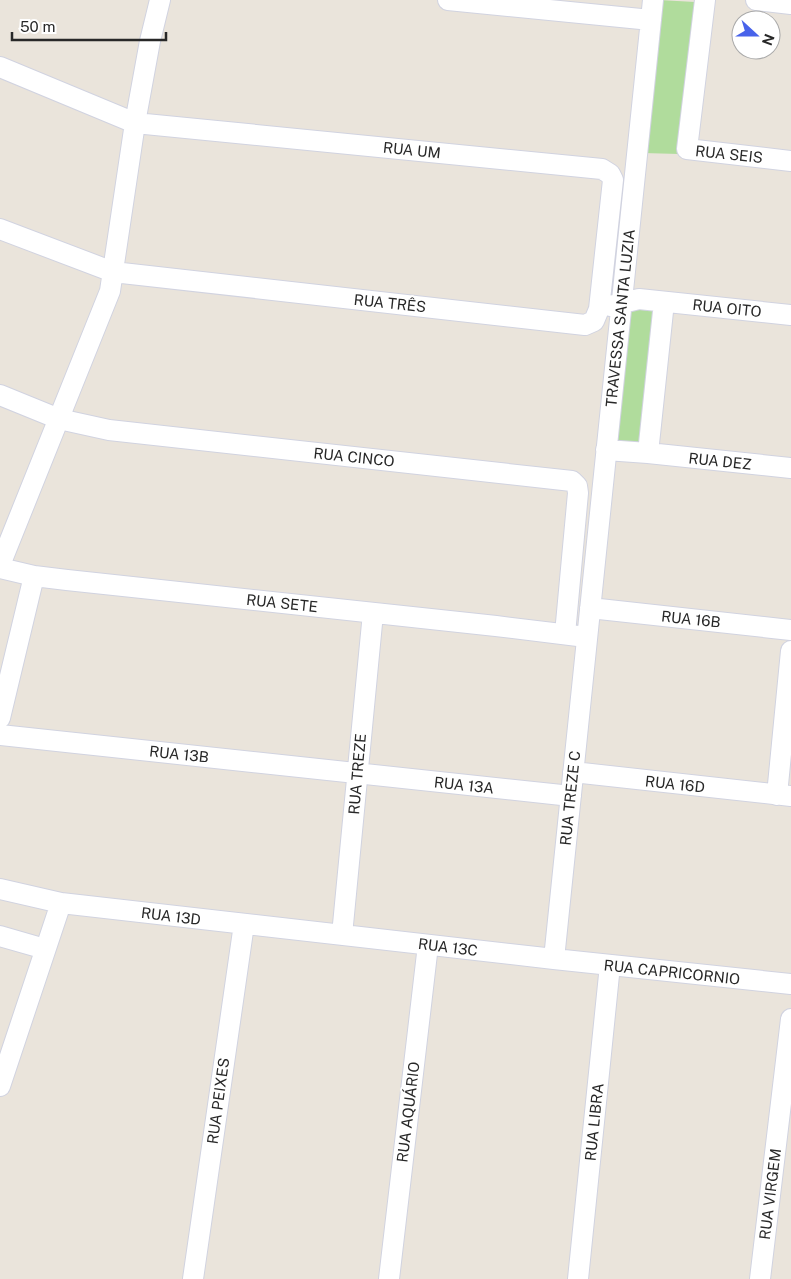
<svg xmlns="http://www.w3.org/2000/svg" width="791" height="1279" viewBox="0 0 791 1279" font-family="'Public Sans',sans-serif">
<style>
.green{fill:#b0dc9c}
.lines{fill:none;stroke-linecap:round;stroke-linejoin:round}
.street-casing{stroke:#d1d3e0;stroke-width:22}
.street{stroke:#fff;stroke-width:20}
.labels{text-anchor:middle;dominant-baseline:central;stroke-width:4;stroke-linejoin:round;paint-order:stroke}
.street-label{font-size:15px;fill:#282828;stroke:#fff}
</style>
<rect width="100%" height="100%" fill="#eae4db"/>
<!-- green -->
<path class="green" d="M 659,0 L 695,2 L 679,154 L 643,153 Z
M 626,309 L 656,311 L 642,459 L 609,457 Z"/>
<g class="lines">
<defs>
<path id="street" d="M 448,0 L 651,20
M 705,0 L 687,149 L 791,161
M 756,0 L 791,4
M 0,67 L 135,123 L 602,169 L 610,174 L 613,180 L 599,309 L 594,321 L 585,325 L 113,272 L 0,229
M 664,302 L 648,453 L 791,468
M 610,306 L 639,299 L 791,315
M 0,395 L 59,419 L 109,430 L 572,481 L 577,486 L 578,493 L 565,634
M 606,450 L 648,453
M 0,565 L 110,291 L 135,123 L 150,41 L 160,0
M 0,568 L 34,576 L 67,580 L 496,626 L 578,636
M 590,608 L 791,630
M 0,718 L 34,576
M 0,735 L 571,796
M 573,772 L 791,796
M 777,795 L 791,651
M 0,889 L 61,903 L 554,959 L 791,984
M 342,935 L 373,613
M 0,936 L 45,949
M 554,959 L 653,0
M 0,1086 L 61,903
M 193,1279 L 244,924
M 389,1279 L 428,945
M 578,1279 L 610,965
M 760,1279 L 791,1019"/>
</defs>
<!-- street casing -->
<use href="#street" class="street-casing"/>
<!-- street -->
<use href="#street" class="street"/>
</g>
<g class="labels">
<!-- street labels -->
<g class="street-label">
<text transform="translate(412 150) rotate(6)">RUA UM</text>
<text transform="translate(729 154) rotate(6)">RUA SEIS</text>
<text transform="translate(390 303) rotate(6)">RUA TRÊS</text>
<text transform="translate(727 308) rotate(6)">RUA OITO</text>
<text transform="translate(620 318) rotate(-84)">TRAVESSA SANTA LUZIA</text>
<text transform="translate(354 457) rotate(6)">RUA CINCO</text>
<text transform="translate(720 461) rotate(6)">RUA DEZ</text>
<text transform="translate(282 603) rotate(6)">RUA SETE</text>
<text transform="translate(691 619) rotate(6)">RUA 16B</text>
<text transform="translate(179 754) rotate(6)">RUA 13B</text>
<text transform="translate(357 774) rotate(-85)">RUA TREZE</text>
<text transform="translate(675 784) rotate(6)">RUA 16D</text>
<text transform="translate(464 785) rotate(6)">RUA 13A</text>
<text transform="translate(570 798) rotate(-84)">RUA TREZE C</text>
<text transform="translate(171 916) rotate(7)">RUA 13D</text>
<text transform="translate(448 947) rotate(7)">RUA 13C</text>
<text transform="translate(672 972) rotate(6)">RUA CAPRICORNIO</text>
<text transform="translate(218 1101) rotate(-82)">RUA PEIXES</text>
<text transform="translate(408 1112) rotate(-83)">RUA AQUÁRIO</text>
<text transform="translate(594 1122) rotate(-84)">RUA LIBRA</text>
<text transform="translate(770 1194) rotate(-83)">RUA VIRGEM</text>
</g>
</g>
<!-- north arrow -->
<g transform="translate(756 35) rotate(111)"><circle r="24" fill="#ffffff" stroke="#a9a9a9"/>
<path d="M0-4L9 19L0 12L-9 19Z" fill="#4863ea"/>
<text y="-8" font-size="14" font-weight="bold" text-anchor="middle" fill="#282828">N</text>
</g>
<!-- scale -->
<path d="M12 32v8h154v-8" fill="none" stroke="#282828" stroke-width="2.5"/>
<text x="20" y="32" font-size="15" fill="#282828" stroke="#ffffff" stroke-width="4" paint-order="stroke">50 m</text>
</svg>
